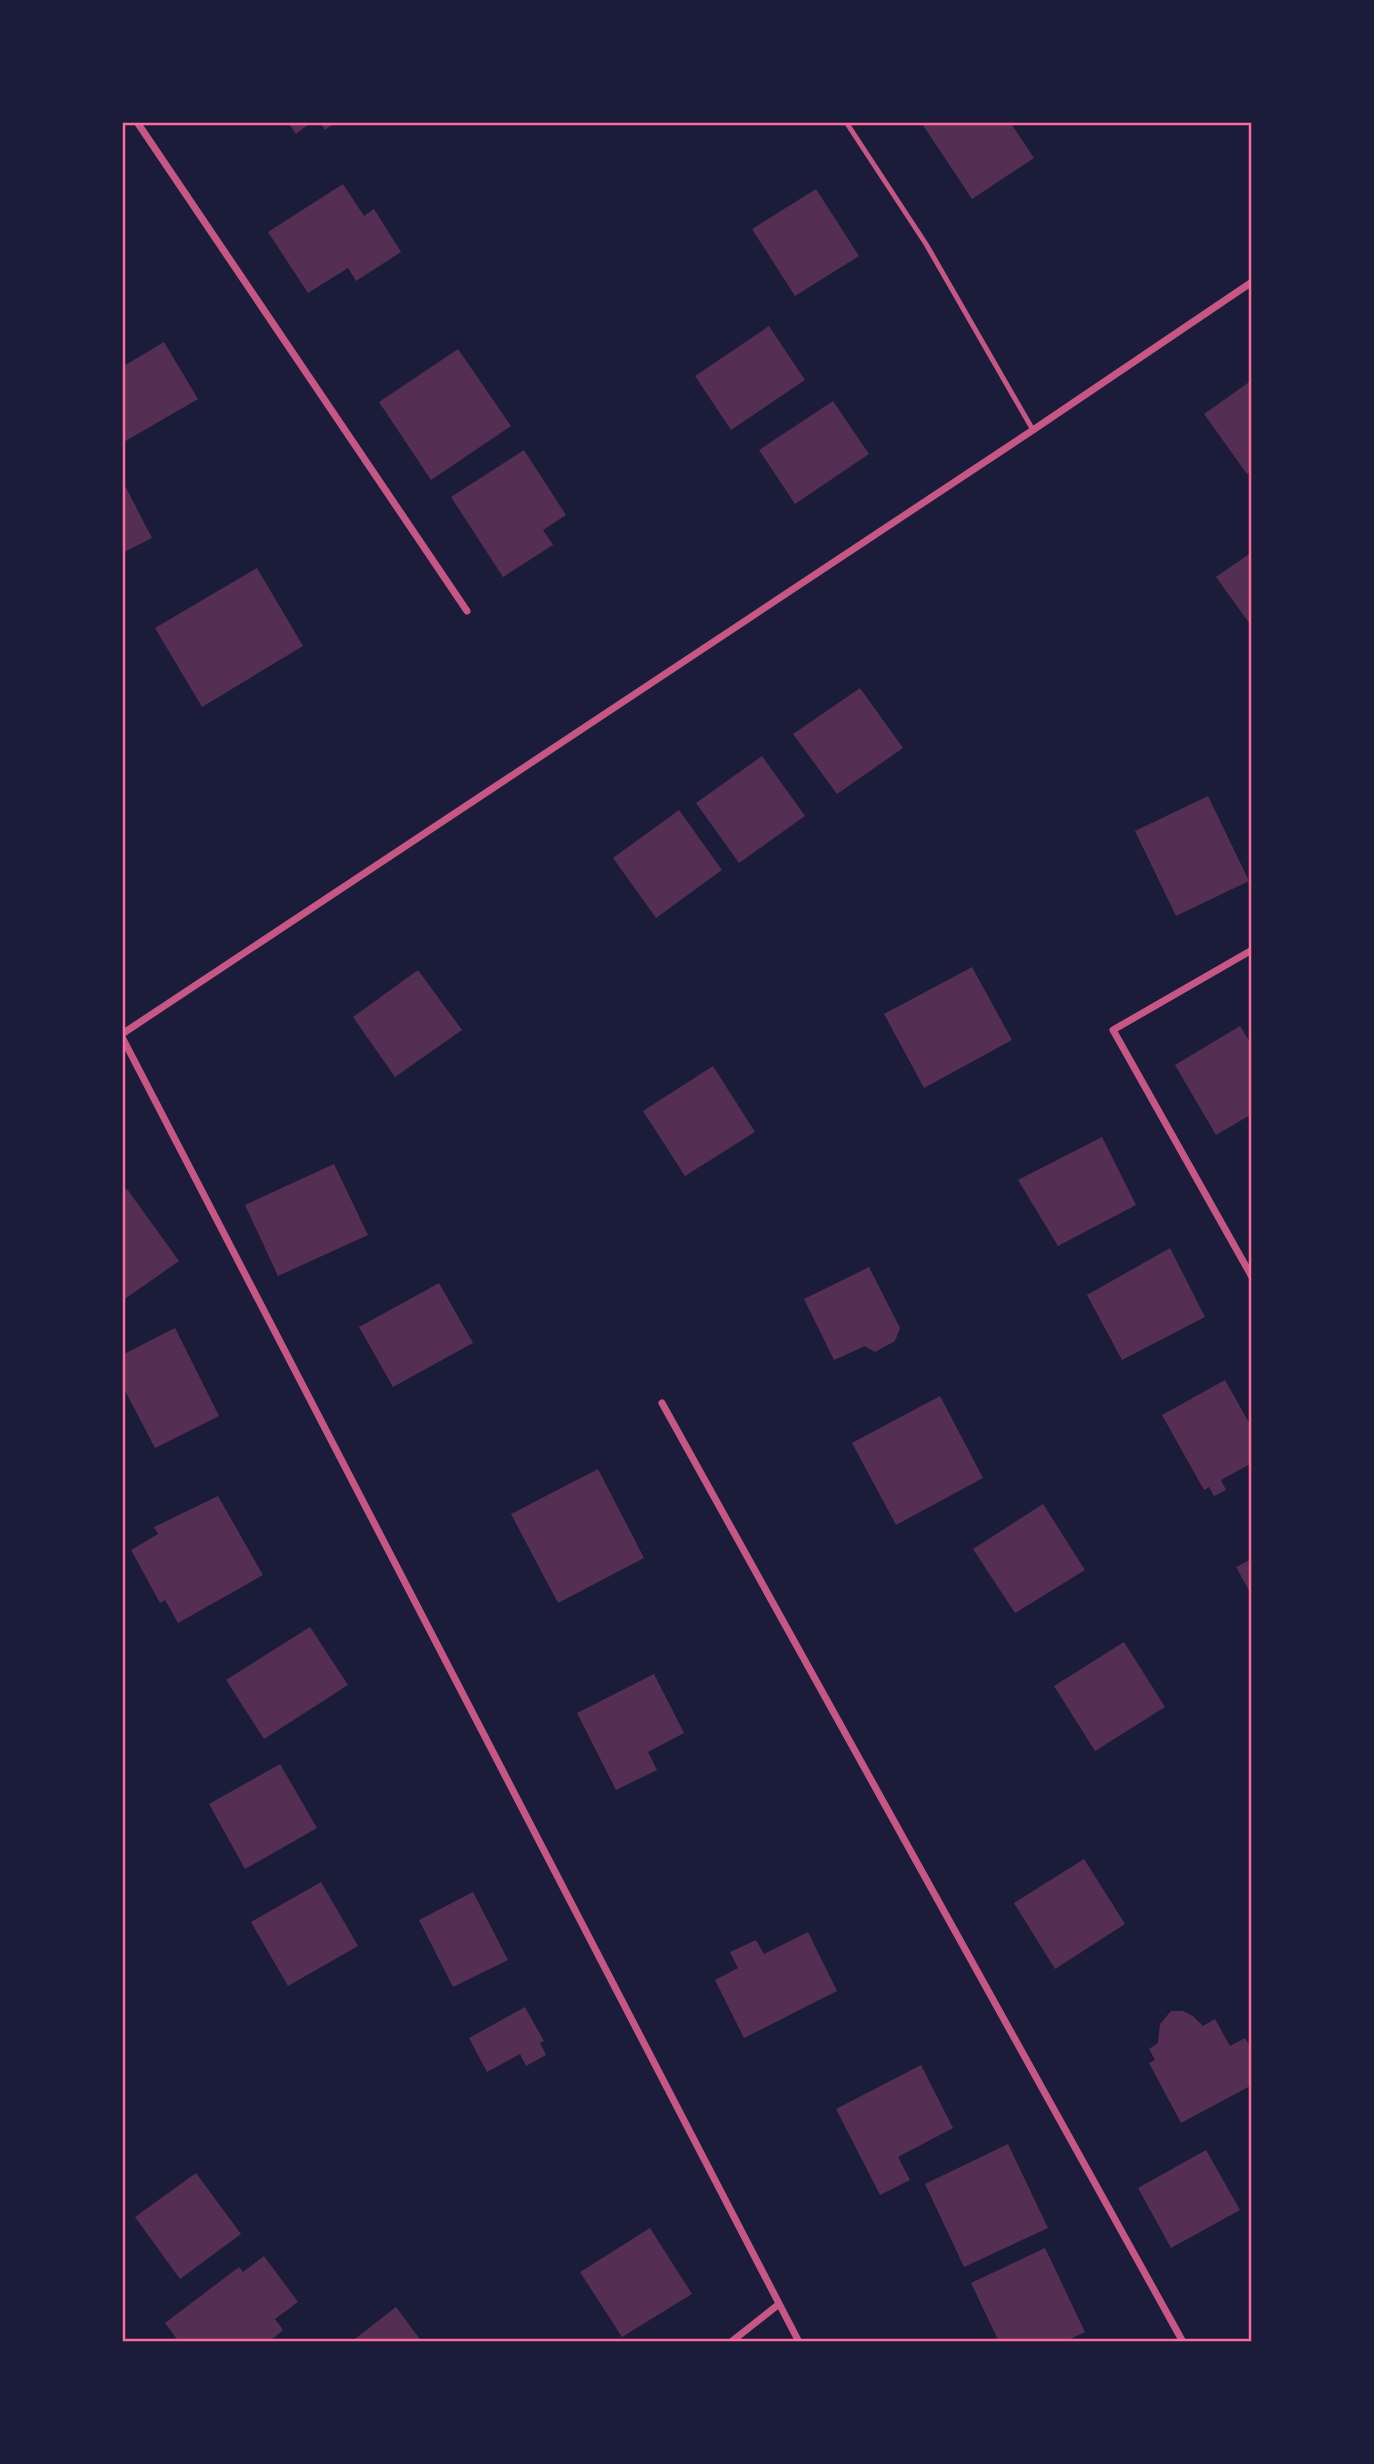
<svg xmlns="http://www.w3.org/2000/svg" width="1374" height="2464" viewBox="0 0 1374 2464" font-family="Barlow,sans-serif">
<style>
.building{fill:#542f53}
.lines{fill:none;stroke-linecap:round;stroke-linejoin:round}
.service{stroke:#c65784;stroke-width:5}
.minor{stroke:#c65784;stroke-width:7}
.neatline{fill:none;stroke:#ff6b9d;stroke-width:2.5}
</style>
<rect width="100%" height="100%" fill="#1b1b3a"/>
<!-- building -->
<path class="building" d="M 288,122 L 312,122 L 296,134 Z
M 320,122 L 336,122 L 325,130 Z
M 921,122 L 1010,122 L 1034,158 L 972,199 Z
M 343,184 L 364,216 L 374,209 L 401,252 L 356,281 L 348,268 L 308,293 L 268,232 Z
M 816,189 L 859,256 L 795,296 L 752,229 Z
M 769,326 L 805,380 L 731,430 L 695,376 Z
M 164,342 L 198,399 L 122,443 L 122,367 Z
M 458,349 L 511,426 L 431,480 L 379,402 Z
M 1252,380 L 1252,471 L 1247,474 L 1204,414 Z
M 833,401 L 869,454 L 795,504 L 759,450 Z
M 524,450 L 566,515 L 543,530 L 553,545 L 503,577 L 451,497 Z
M 122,480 L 152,538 L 122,553 Z
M 1252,552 L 1252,627 L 1216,577 Z
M 257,568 L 303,646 L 202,707 L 155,628 Z
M 860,688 L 903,748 L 837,794 L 793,734 Z
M 762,756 L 805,816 L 739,863 L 696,803 Z
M 1208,796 L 1249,881 L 1176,916 L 1135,831 Z
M 679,810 L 722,870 L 656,918 L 613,858 Z
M 972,967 L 1012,1040 L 924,1088 L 884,1014 Z
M 418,970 L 462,1030 L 395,1077 L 353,1017 Z
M 1240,1026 L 1252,1045 L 1252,1114 L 1216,1135 L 1175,1065 Z
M 713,1066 L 755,1132 L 685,1176 L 643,1111 Z
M 1102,1137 L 1136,1205 L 1058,1246 L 1018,1180 Z
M 334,1164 L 368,1235 L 278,1276 L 245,1205 Z
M 127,1189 L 179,1261 L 122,1301 L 122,1192 Z
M 1170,1248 L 1205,1317 L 1122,1360 L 1087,1295 Z
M 869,1267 L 900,1328 L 895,1341 L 875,1352 L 865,1346 L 834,1360 L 804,1299 Z
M 439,1283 L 473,1343 L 393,1387 L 359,1327 Z
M 175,1328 L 219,1416 L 155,1448 L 122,1385 L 122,1355 Z
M 1225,1380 L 1252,1428 L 1252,1463 L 1221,1480 L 1226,1490 L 1214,1496 L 1209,1487 L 1204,1490 L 1162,1415 Z
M 940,1396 L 983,1478 L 896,1525 L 852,1443 Z
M 598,1469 L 644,1558 L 558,1603 L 511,1514 Z
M 218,1496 L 263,1575 L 178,1623 L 165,1600 L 160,1603 L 131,1550 L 158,1534 L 154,1527 Z
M 1043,1504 L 1085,1570 L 1015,1613 L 973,1549 Z
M 1252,1559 L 1252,1596 L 1236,1567 Z
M 310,1627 L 348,1685 L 264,1739 L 226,1680 Z
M 1124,1642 L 1165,1707 L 1095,1751 L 1054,1686 Z
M 654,1674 L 684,1733 L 648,1752 L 657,1770 L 616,1790 L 577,1713 Z
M 280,1764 L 317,1828 L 245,1869 L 209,1804 Z
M 1084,1859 L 1125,1924 L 1055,1969 L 1014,1903 Z
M 321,1882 L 358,1946 L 288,1986 L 251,1922 Z
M 473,1892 L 508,1960 L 453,1987 L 419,1920 Z
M 808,1932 L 837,1991 L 744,2038 L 715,1980 L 738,1968 L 730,1952 L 756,1940 L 764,1954 Z
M 525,2007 L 544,2041 L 540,2043 L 546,2055 L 526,2066 L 520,2054 L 487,2072 L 469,2038 Z
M 1171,2011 L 1183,2011 L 1193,2016 L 1203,2026 L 1215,2019 L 1230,2046 L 1245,2038 L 1252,2049 L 1252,2085 L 1181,2123 L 1149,2063 L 1155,2060 L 1149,2049 L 1158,2043 L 1160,2024 Z
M 921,2065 L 953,2128 L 898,2157 L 910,2180 L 880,2195 L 836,2109 Z
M 1008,2144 L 1048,2228 L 964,2267 L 925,2184 Z
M 1206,2150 L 1240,2210 L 1171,2248 L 1138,2188 Z
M 196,2173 L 241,2234 L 180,2279 L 135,2217 Z
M 650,2228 L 692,2294 L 622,2337 L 580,2272 Z
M 1045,2248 L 1085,2332 L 1064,2342 L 999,2342 L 971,2283 Z
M 264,2256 L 298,2302 L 275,2319 L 283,2330 L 269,2342 L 179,2342 L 165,2323 L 239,2267 L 243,2272 Z
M 396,2307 L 422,2342 L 351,2342 Z"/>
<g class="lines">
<!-- service -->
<path class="service" d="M 846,122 L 926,244 L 1033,430"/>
<!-- minor -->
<path class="minor" d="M 137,122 L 467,611
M 1252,950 L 1113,1030 L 1252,1277
M 122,1034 L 1033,430 L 1252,282
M 122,1037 L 799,2342
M 662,1403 L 1183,2342
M 731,2342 L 779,2304"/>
</g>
<!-- border -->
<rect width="1374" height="2464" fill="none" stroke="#1b1b3a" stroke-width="248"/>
<rect x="124" y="124" width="1126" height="2216" class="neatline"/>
</svg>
